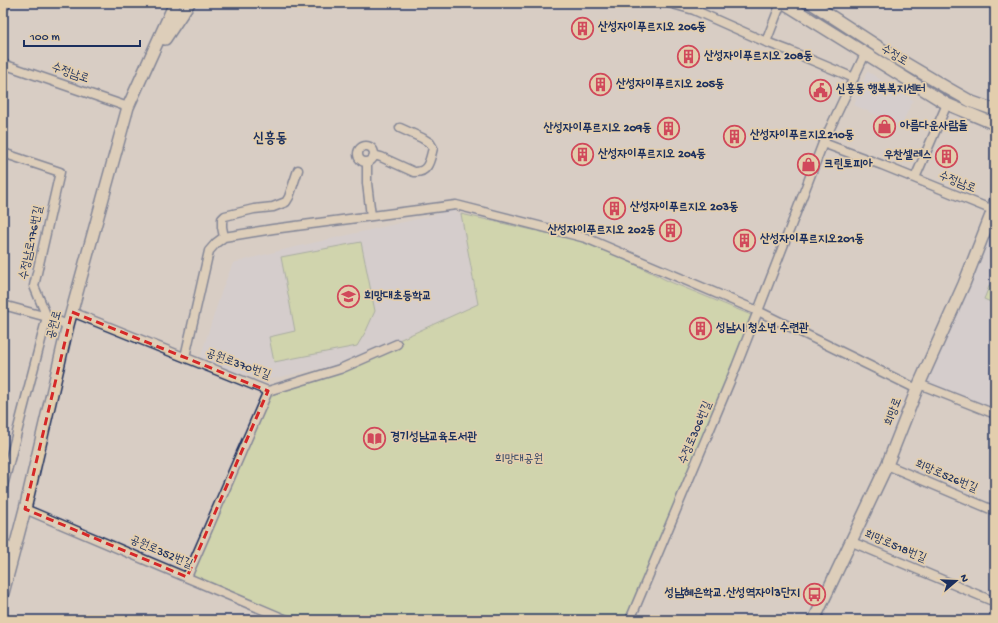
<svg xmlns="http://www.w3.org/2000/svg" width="998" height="623" viewBox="0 0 998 623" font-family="'Gochi Hand','Poor Story',sans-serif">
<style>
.built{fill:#d0ccd4}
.park{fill:#c6db90;stroke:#708577}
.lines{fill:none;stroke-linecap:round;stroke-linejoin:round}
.street-casing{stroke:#1b2f5e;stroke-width:11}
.secondary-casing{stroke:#1b2f5e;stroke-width:14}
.street{stroke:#e3cead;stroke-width:8}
.secondary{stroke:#e3cead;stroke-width:11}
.marked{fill:none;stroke:#d62828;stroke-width:3;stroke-dasharray:8 5;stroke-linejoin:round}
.labels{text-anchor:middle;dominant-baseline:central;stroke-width:3.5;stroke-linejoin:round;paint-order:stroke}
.poi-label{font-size:12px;font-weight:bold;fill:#1b2f5e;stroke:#e3cead;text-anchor:start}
.street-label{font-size:12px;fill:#1b2f5e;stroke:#e3cead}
.park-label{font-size:12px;fill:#2c4063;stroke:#e3cead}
.quarter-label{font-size:14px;font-weight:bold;fill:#1b2f5e;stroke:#e3cead}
</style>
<rect width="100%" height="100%" fill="#d8cdc4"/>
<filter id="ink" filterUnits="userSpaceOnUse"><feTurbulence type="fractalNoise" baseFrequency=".025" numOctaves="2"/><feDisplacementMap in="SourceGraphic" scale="8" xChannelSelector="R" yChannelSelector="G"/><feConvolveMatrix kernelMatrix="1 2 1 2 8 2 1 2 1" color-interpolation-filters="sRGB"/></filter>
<g filter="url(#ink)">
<!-- built -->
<path class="built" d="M 867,71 L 913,100 L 901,126 L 854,105 Z
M 452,209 L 461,214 L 478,304 L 343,364 L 265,380 L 199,362 L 208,333 L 222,290 L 233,263 L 282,250 L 430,216 Z
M 995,215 L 995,412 L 926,385 Z"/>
<!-- park -->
<path class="park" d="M 461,214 L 573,239 L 616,255 L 668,281 L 751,315 L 716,407 L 628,620 L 293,620 L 190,576 L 268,394 L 344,365 L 478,304 Z
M 361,242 L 375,311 L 366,331 L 357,346 L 274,362 L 269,337 L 295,331 L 281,257 Z
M 995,272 L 995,304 L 984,299 Z"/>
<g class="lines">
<defs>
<path id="street" d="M 669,3 L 694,10 L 766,42 L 790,51 L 854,78
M 3,10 L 6,3
M 766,42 L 781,3
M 865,54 L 823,143 L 758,311 L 917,389
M 3,64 L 128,107
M 823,143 L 882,165 L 993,210
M358 154a8 8 0 1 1 16 0a8 8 0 1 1-16 0Z
M 3,153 L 60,172 L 34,286 L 47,317 L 3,486
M 374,155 L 381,157 L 414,172 C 429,173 430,159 433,148 L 430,143 L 422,138 L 400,128
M 367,162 L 367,183 L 371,216
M 915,178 L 947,104
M 224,237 L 222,227 L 222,219 L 225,216 L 254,209 L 273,207 L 286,202 L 289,197 L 298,170
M 3,305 L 47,317 L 68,325
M 72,312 L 268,391 L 340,369 L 397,344
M 185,357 L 209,251 L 216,243 L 224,237 L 273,229 L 456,205 L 586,238 L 758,311 L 736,367 L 630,620
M 919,384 L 995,414
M 887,465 L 995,511
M 25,509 L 287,620
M 3,541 L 13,553
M 852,542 L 995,602
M 187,577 L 268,391"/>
<path id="secondary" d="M 784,3 L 947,104 L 995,124
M 811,3 L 888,53 L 949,89 L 972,102 L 995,110
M 165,39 L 189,3
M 3,593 L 25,509 L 68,325 L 128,107 L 175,3
M 814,620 L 887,465 L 917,389 L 964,284 L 993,210 L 995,201"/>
</defs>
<!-- street casing -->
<use href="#street" class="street-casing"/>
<!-- secondary casing -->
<use href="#secondary" class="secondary-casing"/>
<!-- street -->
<use href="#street" class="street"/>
<!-- secondary -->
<use href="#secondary" class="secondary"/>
</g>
</g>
<!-- marked area -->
<path d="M0 0H998V623H0ZM 72,312 L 268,391 L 187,577 L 25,509 Z" fill="#d8cdc4" fill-opacity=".55" fill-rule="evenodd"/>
<path class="marked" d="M 72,312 L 268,391 L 187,577 L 25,509 Z"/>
<!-- icons -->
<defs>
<symbol id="building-ring" viewBox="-11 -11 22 22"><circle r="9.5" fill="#e3cead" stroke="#d1495b" stroke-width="1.5"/><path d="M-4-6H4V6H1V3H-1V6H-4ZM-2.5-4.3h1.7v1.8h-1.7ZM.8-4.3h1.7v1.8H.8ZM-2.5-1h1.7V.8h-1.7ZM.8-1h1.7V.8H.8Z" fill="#d1495b"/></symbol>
<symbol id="civic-ring" viewBox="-11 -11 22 22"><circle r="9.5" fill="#e3cead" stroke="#d1495b" stroke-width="1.5"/><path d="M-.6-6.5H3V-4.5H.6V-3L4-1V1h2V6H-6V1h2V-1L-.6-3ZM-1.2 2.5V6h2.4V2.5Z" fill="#d1495b"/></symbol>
<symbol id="shop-ring" viewBox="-11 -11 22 22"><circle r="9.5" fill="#e3cead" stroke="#d1495b" stroke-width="1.5"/><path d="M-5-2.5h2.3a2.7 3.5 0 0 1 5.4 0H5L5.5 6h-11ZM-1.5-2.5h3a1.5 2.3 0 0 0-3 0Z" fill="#d1495b"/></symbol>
<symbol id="school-ring" viewBox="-11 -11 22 22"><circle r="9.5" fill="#e3cead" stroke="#d1495b" stroke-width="1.5"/><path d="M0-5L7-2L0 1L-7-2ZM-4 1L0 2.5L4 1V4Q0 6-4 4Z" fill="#d1495b"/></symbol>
<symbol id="library-ring" viewBox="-11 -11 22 22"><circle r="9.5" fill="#e3cead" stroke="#d1495b" stroke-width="1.5"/><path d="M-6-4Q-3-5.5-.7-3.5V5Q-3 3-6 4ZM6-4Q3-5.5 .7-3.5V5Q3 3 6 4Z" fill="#d1495b"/></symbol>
<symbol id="bus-ring" viewBox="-11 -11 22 22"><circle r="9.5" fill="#e3cead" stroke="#d1495b" stroke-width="1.5"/><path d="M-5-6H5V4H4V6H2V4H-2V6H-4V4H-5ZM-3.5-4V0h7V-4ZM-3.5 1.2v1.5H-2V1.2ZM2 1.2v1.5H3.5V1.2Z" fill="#d1495b"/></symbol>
</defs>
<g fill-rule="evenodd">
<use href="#building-ring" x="570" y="16" width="25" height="25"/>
<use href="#building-ring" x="676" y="44" width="25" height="25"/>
<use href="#building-ring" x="588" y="72" width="25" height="25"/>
<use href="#civic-ring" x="808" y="78" width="25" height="25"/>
<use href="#shop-ring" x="872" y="114" width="25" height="25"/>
<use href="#building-ring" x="656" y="116" width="25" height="25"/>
<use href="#building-ring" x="722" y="124" width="25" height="25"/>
<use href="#building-ring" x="570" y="142" width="25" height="25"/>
<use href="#building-ring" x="934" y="144" width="25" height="25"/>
<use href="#shop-ring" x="796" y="152" width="25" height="25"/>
<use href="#building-ring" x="602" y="196" width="25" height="25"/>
<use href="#building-ring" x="658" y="218" width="25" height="25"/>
<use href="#building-ring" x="732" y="228" width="25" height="25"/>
<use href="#school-ring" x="336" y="284" width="25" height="25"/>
<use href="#building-ring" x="688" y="316" width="25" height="25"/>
<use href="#library-ring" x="362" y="426" width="25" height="25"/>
<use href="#bus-ring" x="802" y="582" width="25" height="25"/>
</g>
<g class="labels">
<!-- poi labels -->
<g class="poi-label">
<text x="598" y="28">산성자이푸르지오 206동</text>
<text x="704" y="57">산성자이푸르지오 208동</text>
<text x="616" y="85">산성자이푸르지오 205동</text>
<text x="836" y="90">신흥동 행복복지센터</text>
<text x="900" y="127">아름다운사람들</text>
<text x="652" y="129" text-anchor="end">산성자이푸르지오 209동</text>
<text x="750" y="136">산성자이푸르지오210동</text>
<text x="598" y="155">산성자이푸르지오 204동</text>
<text x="932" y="156" text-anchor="end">우찬셀레스</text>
<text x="824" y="165">크린토피아</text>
<text x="630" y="208">산성자이푸르지오 203동</text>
<text x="656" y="231" text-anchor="end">산성자이푸르지오 202동</text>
<text x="760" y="240">산성자이푸르지오201동</text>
<text x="364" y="297">희망대초등학교</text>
<text x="716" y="329">성남시 청소년 수련관</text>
<text x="390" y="438">경기성남교육도서관</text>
<text x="800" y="594" text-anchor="end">성남혜은학교.산성역자이3단지</text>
</g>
<!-- street labels -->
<g class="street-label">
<text transform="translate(894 56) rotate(31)">수정로</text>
<text transform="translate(70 74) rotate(19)">수정남로</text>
<text transform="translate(957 183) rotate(22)">수정남로</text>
<text transform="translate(32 243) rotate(-78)">수정남로176번길</text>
<text transform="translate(55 325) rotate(-75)">공원로</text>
<text transform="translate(238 365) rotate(20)">공원로370번길</text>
<text transform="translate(894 412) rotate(-69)">희망로</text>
<text transform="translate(696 433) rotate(-67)">수정로306번길</text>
<text transform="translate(946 477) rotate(23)">희망로526번길</text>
<text transform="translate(895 547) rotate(23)">희망로518번길</text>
<text transform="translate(161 553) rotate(23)">공원로352번길</text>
</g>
<!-- park labels -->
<g class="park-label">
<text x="519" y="460">희망대공원</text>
</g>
<!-- quarter labels -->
<g class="quarter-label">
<text x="270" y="139">신흥동</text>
</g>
</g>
<!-- margin -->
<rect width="998" height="623" fill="none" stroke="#e3cead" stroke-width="16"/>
<rect x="8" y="8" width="982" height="607" fill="none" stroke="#1b2f5e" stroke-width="1.5" filter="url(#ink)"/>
<!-- north arrow -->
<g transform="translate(956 581) rotate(71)" stroke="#e3cead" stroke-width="3" paint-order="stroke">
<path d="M0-3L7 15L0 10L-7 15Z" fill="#1b2f5e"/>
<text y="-6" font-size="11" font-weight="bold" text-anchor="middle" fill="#1b2f5e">N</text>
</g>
<!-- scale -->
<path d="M24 40v6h116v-6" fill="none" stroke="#1b2f5e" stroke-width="2"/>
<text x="30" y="40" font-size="12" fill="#1b2f5e" stroke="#e3cead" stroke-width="3" paint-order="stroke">100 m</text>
</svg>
